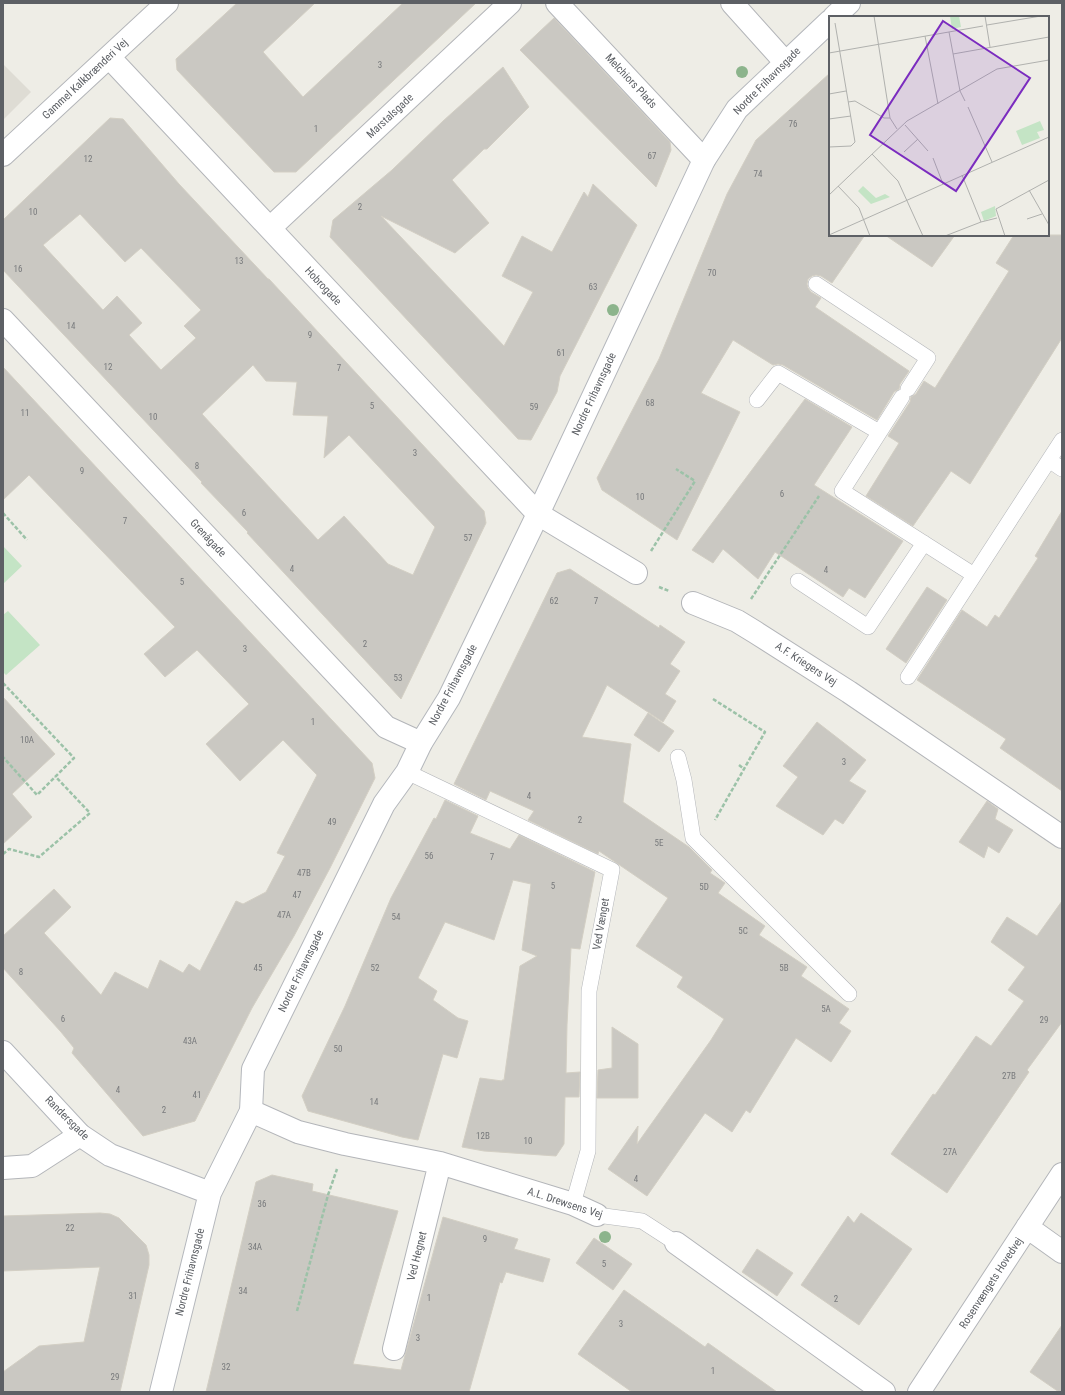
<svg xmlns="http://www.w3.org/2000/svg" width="1065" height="1395" viewBox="0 0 1065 1395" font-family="'Roboto Condensed',sans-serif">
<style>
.education{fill:#dedcd4}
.green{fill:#c4e4c5}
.building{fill:#cac8c2;stroke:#d3cfc4;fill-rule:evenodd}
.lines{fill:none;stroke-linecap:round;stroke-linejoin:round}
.lane-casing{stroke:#b3b5b9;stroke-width:16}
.street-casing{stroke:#b3b5b9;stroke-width:24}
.secondary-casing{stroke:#b4b7bc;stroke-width:24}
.path{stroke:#9cc2a8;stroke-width:2.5;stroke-dasharray:4 2;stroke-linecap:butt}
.lane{stroke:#fff;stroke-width:15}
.street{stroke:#fff;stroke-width:22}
.secondary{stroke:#fff;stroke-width:22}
.tree{fill:#8cb48c}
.labels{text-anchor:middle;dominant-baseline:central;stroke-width:3;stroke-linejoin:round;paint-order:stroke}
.number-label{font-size:9px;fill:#787a7c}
.street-label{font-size:11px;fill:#5d6065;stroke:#fff}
.inset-road{fill:none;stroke:#b0b1ae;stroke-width:1}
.view{fill:#7b2cbf;fill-opacity:0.15;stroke:#7b2cbf;stroke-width:2}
.inset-edge{fill:none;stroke:#5d6065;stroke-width:2}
</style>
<rect width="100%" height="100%" fill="#eeede6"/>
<!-- education -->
<path class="education" d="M 3,64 L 31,92 L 3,120 Z"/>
<!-- green -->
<path class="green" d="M 3,546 L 22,566 L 3,584 Z
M 8,611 L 40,645 L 6,675 L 3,672 L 3,615 Z"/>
<!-- building -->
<path class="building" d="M 237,3 L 315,3 L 263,52 L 303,97 L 403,3 L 476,3 L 296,172 L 274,172 L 177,70 L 176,59 Z
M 554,18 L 670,142 L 671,150 L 656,187 L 520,50 Z
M 503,67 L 529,107 L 487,149 L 484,149 L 452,180 L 489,223 L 455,253 L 381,216 L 504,346 L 533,292 L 502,276 L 522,236 L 552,252 L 584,192 L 588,197 L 593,184 L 637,225 L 560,376 L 557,392 L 531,440 L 518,439 L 330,237 L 333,220 L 392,170 L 443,121 Z
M 830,73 L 830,235 L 865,235 L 832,283 L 821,276 L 816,275 L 812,276 L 808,279 L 807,284 L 808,288 L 811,292 L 821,298 L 815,307 L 909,371 L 900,384 L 899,389 L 894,392 L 877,420 L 783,365 L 778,364 L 773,365 L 733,340 L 701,393 L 740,412 L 677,540 L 602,490 L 597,478 L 659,359 L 727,194 L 756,140 Z
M 110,118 L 123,119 L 179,184 L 268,279 L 269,279 L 484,511 L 486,523 L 401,699 L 247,533 L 248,532 L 201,483 L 202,482 L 3,270 L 3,220 ZM 80,214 L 125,262 L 141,248 L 201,310 L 184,326 L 196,338 L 161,370 L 129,335 L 142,323 L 117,296 L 103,310 L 43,245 ZM 253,365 L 266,381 L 297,382 L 293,415 L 328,416 L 324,458 L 349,435 L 435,527 L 413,575 L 388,564 L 344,516 L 318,540 L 202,414 Z
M 885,235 L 955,235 L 932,267 Z
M 1014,235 L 1062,235 L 1062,338 L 970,484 L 951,471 L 913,526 L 866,496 L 899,443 L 888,436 L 910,402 L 911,397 L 916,394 L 924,381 L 935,388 L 1009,271 L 996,263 Z
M 3,367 L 372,763 L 375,778 L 330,868 L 294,936 L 252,1008 L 195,1121 L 143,1136 L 72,1053 L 74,1048 L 61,1032 L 3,968 L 3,936 L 54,889 L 71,907 L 44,933 L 101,995 L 115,972 L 148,989 L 160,960 L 183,973 L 189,964 L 200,971 L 236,901 L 243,904 L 266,892 L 285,856 L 277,853 L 317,775 L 283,740 L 240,781 L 206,744 L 249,704 L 197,650 L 165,677 L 144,654 L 175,627 L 29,475 L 3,500 Z
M 805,399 L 852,427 L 814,485 L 903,541 L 865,598 L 849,588 L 843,597 L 775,552 L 758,579 L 723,549 L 713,563 L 692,550 Z
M 1062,511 L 1062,791 L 1000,748 L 1006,739 L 917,680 L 962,610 L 987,627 L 995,615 L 999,618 L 1038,558 L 1035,556 Z
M 570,569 L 659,628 L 660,625 L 685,642 L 670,664 L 680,671 L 665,694 L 676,701 L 663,722 L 607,685 L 582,737 L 631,744 L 623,802 L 689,847 L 712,870 L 710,873 L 725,883 L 718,893 L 765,926 L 759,935 L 807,967 L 801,976 L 849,1009 L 839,1023 L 851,1031 L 831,1062 L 796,1038 L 750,1113 L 746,1110 L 732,1132 L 705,1113 L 647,1196 L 608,1169 L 638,1126 L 637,1144 L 711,1040 L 724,1019 L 677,987 L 683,977 L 636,946 L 668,898 L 599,851 L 598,854 L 528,820 L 534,811 L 490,791 L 486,800 L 454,784 L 557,573 Z
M 927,587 L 947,600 L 906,663 L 886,649 Z
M 3,697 L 55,754 L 12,794 L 32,817 L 3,844 Z
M 648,713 L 674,731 L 659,752 L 634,735 Z
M 817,722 L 866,760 L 849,781 L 866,791 L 843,824 L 835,819 L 823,835 L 776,806 L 798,777 L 783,766 Z
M 445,800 L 478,816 L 470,833 L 510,849 L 519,835 L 595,872 L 580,949 L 571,948 L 567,1025 L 566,1073 L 580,1072 L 579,1097 L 565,1097 L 564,1144 L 556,1156 L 484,1151 L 462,1147 L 480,1078 L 502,1081 L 502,1080 L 504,1080 L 520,966 L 537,956 L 522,950 L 531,884 L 513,880 L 494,940 L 445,922 L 418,978 L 437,991 L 433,1000 L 458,1018 L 468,1021 L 457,1058 L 443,1054 L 418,1140 L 402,1137 L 308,1111 L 302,1096 L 345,1006 L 391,898 L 434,818 L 436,819 Z
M 987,801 L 998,809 L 995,819 L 1013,830 L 999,853 L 988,846 L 984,858 L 959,842 Z
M 1062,901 L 1062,1022 L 1027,1070 L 1029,1072 L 947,1193 L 891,1154 L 933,1094 L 935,1095 L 976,1036 L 991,1046 L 1024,1001 L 1008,990 L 1025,967 L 991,942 L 997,932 L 1007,917 L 1037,936 Z
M 612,1027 L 638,1044 L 638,1098 L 597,1098 L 598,1070 L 612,1068 Z
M 272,1175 L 313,1184 L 312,1191 L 398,1211 L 353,1364 L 401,1370 L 443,1217 L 518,1239 L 514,1249 L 550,1259 L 543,1282 L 506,1272 L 502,1283 L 500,1282 L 469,1392 L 206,1392 L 256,1182 Z
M 100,1213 L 110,1214 L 119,1218 L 146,1245 L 149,1255 L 149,1265 L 120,1392 L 3,1392 L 3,1372 L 39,1346 L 84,1342 L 100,1267 L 3,1271 L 3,1216 Z
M 861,1213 L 912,1249 L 859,1325 L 801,1285 L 848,1216 L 854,1223 Z
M 594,1238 L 632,1264 L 613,1290 L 576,1263 Z
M 757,1249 L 793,1273 L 777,1296 L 742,1272 Z
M 624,1290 L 705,1347 L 708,1343 L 777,1392 L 632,1392 L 578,1354 Z
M 1062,1325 L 1062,1392 L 1059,1392 L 1030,1372 Z"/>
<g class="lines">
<defs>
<path id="lane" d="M 816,284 L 928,358 L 908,389
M 902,397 L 842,491 L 974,575
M 757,400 L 778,373 L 879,432
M 1049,460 L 1062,469
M 798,581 L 868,627 L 924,543
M 908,677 L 1062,440
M 678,757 L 684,780 L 693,838 L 849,994
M 407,772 L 612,870 L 589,991 L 588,1151 L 573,1204
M 597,1215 L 642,1221 L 676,1243"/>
<path id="street" d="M 557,3 L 704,160
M 732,3 L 785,62
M 109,57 L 538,514 L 636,573
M 3,155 L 167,3
M 270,228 L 510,3
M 3,320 L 386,727 L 421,743
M 693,603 L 737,621 L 755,632 L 849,692 L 1062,837
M 251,1111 L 298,1132 L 345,1144 L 440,1163 L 573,1204 L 597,1215
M 3,1168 L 32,1166 L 80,1135
M 1027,1227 L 1062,1252
M 676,1243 L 884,1392
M 394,1349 L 440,1163
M 919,1392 L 1062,1174"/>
<path id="secondary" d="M 834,17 L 849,3
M 3,1052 L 80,1135 L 110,1155 L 210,1193
M 161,1392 L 210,1193 L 251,1111 L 253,1069 L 384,804 L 407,772 L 421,743 L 449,698 L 538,514 L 704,160 L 737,109 L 830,21"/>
</defs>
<!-- lane casing -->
<use href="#lane" class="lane-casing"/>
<!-- street casing -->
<use href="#street" class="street-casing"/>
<!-- secondary casing -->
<use href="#secondary" class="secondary-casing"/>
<!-- path -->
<path class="path" d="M 3,513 L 27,540
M 651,551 L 695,481 L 676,469
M 659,587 L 669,591
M 751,599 L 819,496
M 3,683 L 74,758 L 37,795 L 3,757
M 713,699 L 765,732 L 715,820
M 739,765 L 744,769
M 3,854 L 9,849 L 39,857 L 90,813 L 55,776
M 297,1311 L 328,1195 L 337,1169"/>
<!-- lane -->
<use href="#lane" class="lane"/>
<!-- street -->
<use href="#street" class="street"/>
<!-- secondary -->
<use href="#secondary" class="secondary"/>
</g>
<!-- trees -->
<g class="tree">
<circle cx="742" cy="72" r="6"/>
<circle cx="613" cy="310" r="6"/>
<circle cx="605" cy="1237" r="6"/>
</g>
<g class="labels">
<!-- number labels -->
<g class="number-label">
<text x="380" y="65">3</text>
<text x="793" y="124">76</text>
<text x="316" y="129">1</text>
<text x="652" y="156">67</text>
<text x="88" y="159">12</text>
<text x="758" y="174">74</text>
<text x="360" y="207">2</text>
<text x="33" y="212">10</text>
<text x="239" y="261">13</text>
<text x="18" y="269">16</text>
<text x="712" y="273">70</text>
<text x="593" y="287">63</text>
<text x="71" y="326">14</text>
<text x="310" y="335">9</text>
<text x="561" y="353">61</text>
<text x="108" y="367">12</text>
<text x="339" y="368">7</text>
<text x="650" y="403">68</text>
<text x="372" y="406">5</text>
<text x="534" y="407">59</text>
<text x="25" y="413">11</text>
<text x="153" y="417">10</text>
<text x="415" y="453">3</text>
<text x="197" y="466">8</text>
<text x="82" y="471">9</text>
<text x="782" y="494">6</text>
<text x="640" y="497">10</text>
<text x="244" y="513">6</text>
<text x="125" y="521">7</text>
<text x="468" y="538">57</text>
<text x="292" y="569">4</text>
<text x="826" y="570">4</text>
<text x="182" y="582">5</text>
<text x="554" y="601">62</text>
<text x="596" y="601">7</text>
<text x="365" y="644">2</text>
<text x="245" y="649">3</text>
<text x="398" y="678">53</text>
<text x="313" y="722">1</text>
<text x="27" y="740">10A</text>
<text x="844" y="762">3</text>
<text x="529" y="796">4</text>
<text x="580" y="820">2</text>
<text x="332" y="822">49</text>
<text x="659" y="843">5E</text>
<text x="429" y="856">56</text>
<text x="492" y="857">7</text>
<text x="304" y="873">47B</text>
<text x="553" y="886">5</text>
<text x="704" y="887">5D</text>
<text x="297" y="895">47</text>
<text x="284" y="915">47A</text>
<text x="396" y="917">54</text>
<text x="743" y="931">5C</text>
<text x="258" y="968">45</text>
<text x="375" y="968">52</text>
<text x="784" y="968">5B</text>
<text x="21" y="972">8</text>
<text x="826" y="1009">5A</text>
<text x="63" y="1019">6</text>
<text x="1044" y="1020">29</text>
<text x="190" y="1041">43A</text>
<text x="338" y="1049">50</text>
<text x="1009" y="1076">27B</text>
<text x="118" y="1090">4</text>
<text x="197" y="1095">41</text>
<text x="374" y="1102">14</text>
<text x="164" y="1110">2</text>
<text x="483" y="1136">12B</text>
<text x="528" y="1141">10</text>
<text x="950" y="1152">27A</text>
<text x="636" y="1179">4</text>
<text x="262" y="1204">36</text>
<text x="70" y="1228">22</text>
<text x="485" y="1239">9</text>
<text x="255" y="1247">34A</text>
<text x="604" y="1264">5</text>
<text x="243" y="1291">34</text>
<text x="133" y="1296">31</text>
<text x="429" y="1298">1</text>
<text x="836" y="1299">2</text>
<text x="621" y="1324">3</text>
<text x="418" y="1338">3</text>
<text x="226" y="1367">32</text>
<text x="713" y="1371">1</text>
<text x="115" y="1377">29</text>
</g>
<!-- street labels -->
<g class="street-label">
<text transform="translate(85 79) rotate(-43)">Gammel Kalkbrænderi Vej</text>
<text transform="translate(631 81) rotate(47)">Melchiors Plads</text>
<text transform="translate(767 81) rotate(-45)">Nordre Frihavnsgade</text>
<text transform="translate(390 116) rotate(-43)">Marstalsgade</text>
<text transform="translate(323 286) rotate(47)">Hobrogade</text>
<text transform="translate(594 394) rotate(-65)">Nordre Frihavnsgade</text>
<text transform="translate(208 538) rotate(47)">Grenågade</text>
<text transform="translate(806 664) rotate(33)">A.F. Kriegers Vej</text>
<text transform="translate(453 685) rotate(-62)">Nordre Frihavnsgade</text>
<text transform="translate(601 924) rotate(-80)">Ved Vænget</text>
<text transform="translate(301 971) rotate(-64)">Nordre Frihavnsgade</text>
<text transform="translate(67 1118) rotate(45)">Randersgade</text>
<text transform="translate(565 1203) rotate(18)">A.L. Drewsens Vej</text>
<text transform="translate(417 1256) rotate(-76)">Ved Hegnet</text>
<text transform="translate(190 1272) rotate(-76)">Nordre Frihavnsgade</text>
<text transform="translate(991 1283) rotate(-57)">Rosenvængets Hovedvej</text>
</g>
</g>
<!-- overview -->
<g transform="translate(829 16)">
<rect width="220" height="220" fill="#eeede6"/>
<path d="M 121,0 L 130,0 L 132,11 L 123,13 ZM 211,105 L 215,114 L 208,116 L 211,122 L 193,129 L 187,115 ZM 34,170 L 47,182 L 56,178 L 61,181 L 42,188 L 29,175 ZM 166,190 L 167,200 L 155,205 L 152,196 Z" fill="#c4e4c5"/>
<path class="inset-road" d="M 45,0 L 61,102 L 68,113M 156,0 L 161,31M 158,9 L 212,0M 120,16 L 131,75 L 136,85M 96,20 L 109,88M 0,37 L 154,10M 124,38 L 220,21M 0,78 L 17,75M 19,86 L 26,85 L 55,102 L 61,102M 139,91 L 163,146M 0,103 L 22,100M 76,109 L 99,135M 0,131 L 22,130 L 26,126 L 6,7M 75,136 L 89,123M 43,138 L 69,165 L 94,220M 104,142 L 114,168M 9,170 L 30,192 L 41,220M 200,174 L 220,209M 0,179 L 78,105 L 168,53 L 220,44M 198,203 L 213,198M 152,206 L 168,202M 0,219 L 220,121M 116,220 L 152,206 L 133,159M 176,220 L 167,193 L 220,164"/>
<path class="view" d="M 114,5 L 201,62 L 127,175 L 41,119 Z"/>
<rect width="220" height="220" class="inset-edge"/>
</g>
<!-- border -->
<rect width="1065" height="1395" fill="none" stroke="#5d6065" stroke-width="8"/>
</svg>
